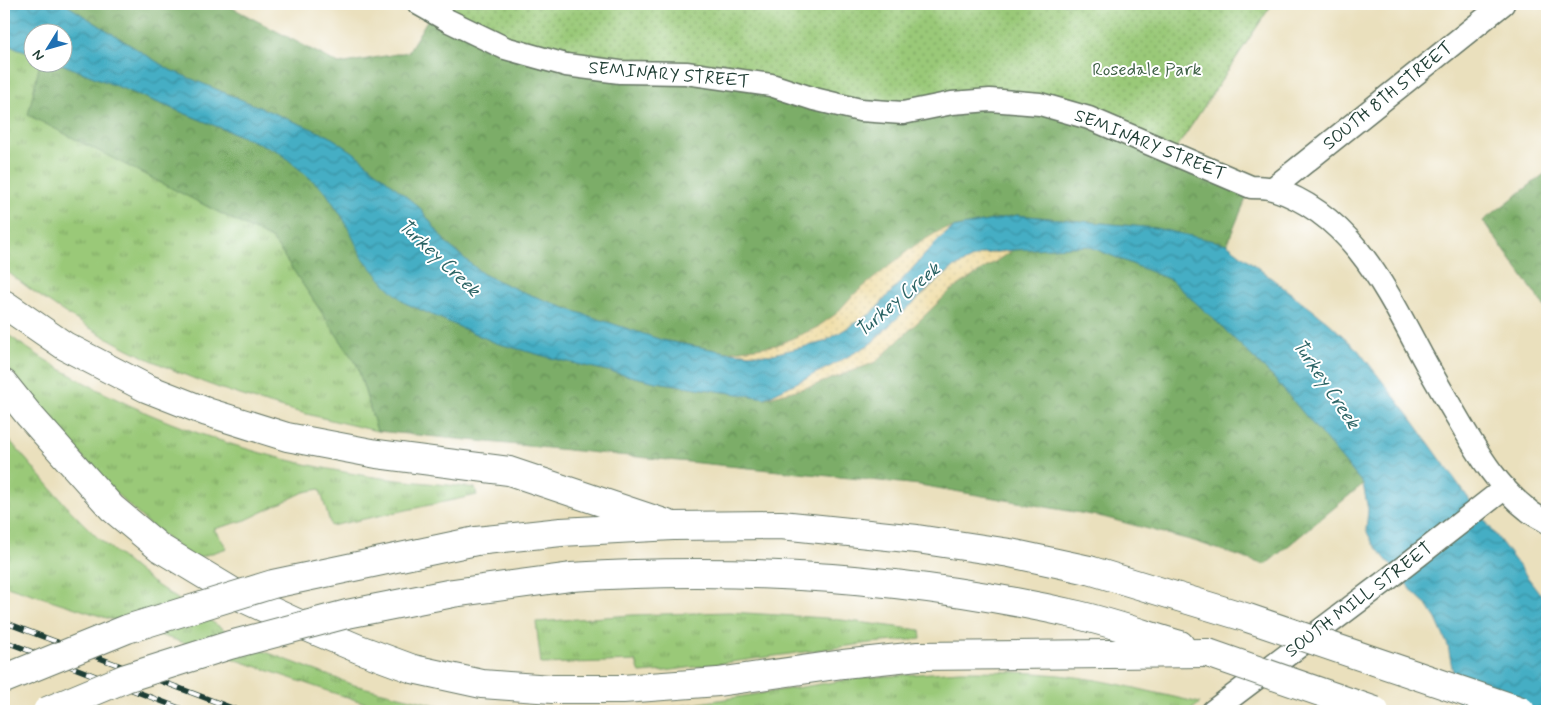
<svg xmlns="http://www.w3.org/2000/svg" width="1551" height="715" viewBox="0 0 1551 715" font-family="Mynerve,sans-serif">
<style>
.grass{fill:url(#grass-tufts);stroke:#5c8356}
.forest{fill:url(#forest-crowns);stroke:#4d754e}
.sand{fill:url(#sand-dots);stroke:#868c69}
.park{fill:url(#park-dots);stroke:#5c8356}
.water{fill:url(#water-waves);stroke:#32767c}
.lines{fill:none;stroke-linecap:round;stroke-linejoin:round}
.minor-casing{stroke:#667664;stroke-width:25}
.motorway-casing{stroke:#667664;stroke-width:30}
.minor{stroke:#fff;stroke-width:22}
.motorway{stroke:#fff;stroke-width:28}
.rail-casing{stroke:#1f3d34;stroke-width:5.5}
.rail{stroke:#fff;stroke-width:4;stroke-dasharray:11;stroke-linecap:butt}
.motorway-bridge-casing{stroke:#667664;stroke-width:30;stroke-linecap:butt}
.motorway-bridge{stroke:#fff;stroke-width:28}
.labels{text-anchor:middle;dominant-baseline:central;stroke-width:4;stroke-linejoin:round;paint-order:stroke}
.park-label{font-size:18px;fill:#3e6045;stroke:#fff}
.street-label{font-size:18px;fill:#1f3d34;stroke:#fff}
.water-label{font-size:19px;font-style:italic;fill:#2c6566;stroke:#fff}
</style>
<defs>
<pattern id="grass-tufts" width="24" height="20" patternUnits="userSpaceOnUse" patternTransform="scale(1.25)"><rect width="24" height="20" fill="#9ac978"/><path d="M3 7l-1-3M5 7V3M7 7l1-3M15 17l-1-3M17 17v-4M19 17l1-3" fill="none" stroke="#7da463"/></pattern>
<pattern id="forest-crowns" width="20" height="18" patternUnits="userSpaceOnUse" patternTransform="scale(1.25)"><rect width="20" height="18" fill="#7bad68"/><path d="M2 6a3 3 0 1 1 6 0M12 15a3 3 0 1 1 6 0" fill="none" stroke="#648e56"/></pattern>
<pattern id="sand-dots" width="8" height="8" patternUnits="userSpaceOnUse" patternTransform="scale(1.25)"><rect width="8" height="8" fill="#eeda9e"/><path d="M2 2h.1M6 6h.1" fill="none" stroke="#ccbc89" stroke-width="1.8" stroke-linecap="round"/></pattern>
<pattern id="park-dots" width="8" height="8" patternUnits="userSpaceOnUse" patternTransform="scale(1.25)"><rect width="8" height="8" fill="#9ac978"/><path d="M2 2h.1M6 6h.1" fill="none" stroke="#7da463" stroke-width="1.8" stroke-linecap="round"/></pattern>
<pattern id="water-waves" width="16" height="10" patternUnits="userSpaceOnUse" patternTransform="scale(1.25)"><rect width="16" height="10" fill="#45aec4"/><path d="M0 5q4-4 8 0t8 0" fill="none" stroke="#398fa0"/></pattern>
</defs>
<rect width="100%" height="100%" fill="#fff"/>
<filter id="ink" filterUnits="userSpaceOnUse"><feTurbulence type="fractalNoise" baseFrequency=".02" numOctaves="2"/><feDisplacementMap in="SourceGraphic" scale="10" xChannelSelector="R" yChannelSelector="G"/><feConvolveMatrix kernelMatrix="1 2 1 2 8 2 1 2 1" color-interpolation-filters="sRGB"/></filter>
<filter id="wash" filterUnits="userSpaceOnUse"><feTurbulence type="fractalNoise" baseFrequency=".0096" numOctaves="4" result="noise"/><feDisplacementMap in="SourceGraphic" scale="20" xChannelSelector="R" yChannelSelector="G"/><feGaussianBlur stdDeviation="1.12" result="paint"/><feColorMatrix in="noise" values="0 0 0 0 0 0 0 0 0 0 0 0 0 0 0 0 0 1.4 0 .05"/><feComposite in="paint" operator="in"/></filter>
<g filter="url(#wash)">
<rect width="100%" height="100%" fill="#eae0bd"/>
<!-- grass -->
<path class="grass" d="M 4,44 L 32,53 L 32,62 L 40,63 L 29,115 L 273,240 L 357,365 L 377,431 C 330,420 283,409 237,394 C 154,367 72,324 4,269 Z
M 4,332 C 107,407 229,452 355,474 C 394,481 435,483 475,488 L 477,495 L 331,526 L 320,489 L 304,492 L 246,520 L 214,529 L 227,548 L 194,559 L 153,528 L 105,483 L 4,363 Z
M 4,434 L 70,510 L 98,538 L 152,582 L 247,645 L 354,685 L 436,705 L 482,711 L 391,711 L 343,696 L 228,657 L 4,585 Z
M 729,612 L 826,618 L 920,630 L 921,639 L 870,643 L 665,671 L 640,673 L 636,661 L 541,664 L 536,622 L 632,615 Z
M 960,671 C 1013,671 1066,673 1117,684 C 1145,690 1172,697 1200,703 L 1190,711 L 649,711 L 859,678 Z"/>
<!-- forest -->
<path class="forest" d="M 65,4 L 225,4 L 339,64 L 408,52 L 437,4 L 1272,4 L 1173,153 L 1251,187 L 1227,244 L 1155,228 L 1017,215 L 941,230 L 852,296 L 836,314 L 816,328 L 796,338 L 777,345 L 727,352 L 662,340 L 568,309 L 518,290 L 483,274 L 446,243 L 420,208 L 353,152 L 329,136 L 170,70 Z
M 40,63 L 59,63 L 278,151 L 325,191 L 343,218 L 405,303 L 496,343 L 555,359 L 656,382 L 765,398 L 812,386 L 876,362 L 950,291 L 1013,250 L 1088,246 L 1171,280 L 1218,323 L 1273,377 L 1363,484 L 1265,565 L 1194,541 L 1103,517 L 920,485 L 377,431 L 357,365 L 273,240 L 28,115 Z
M 1547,172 L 1547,310 L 1483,221 Z"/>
<!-- sand -->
<path class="sand" d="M 953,228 L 939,239 L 872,313 L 824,342 L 769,355 L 727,352 L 777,345 L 816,328 L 836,314 L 852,296 L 914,246 L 941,230 Z
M 1013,250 L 950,291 L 876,362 L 812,386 L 765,398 L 831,366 L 870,344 L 882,334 L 892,322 L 953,268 L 981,254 Z"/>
<!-- park -->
<path class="park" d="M 419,4 L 1272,4 L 1173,153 L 1089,118 L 952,103 L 814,99 L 566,65 Z"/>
<!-- water -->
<path class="water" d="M 4,4 L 65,4 L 170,70 L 329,136 L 353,152 L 420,208 L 446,243 L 483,274 L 518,290 L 568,309 L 662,340 L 726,352 L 769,355 L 824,342 L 872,313 L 939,239 L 953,228 L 1017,215 L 1155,228 L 1227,244 L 1327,321 L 1358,350 L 1411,418 L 1477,510 L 1547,603 L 1544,609 L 1547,634 L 1547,711 L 1460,711 L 1448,646 L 1436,619 L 1427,605 L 1415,594 L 1373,544 L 1366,530 L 1368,510 L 1363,484 L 1273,377 L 1218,323 L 1171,280 L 1088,246 L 1013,250 L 981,254 L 953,268 L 930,287 L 870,344 L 831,366 L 765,398 L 656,382 L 555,359 L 496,343 L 405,303 L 386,285 L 363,258 L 343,218 L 325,191 L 278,151 L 59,63 L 62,62 L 62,32 L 32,32 L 32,53 L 4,44 Z"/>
</g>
<g filter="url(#ink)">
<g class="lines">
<defs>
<path id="minor" d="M 419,4 L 449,21 L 505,48 L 566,65 L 620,72 L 686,73 L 771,85 L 814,99 L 860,110 L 903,113 L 952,103 L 990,100 L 1040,104 L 1089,118 L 1251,187 C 1258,187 1267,187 1273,189 C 1352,214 1387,291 1423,358 C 1435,380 1448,402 1461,424 C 1479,455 1499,488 1528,510 C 1533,515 1541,518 1547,522
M 1272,189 L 1503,4
M 1213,711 L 1387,580 L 1505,488"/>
<path id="motorway" d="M 4,304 L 65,346 L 146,388 L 207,412 L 287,437 L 377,454 L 509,471 L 673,526
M 4,384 L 29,415 L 112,508 L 160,548 L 243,598 L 295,622 L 359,649 L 413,669 L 482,684 L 552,689 L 623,689 L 718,682 L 843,664 L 918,656 L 1208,653
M 476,541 L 561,532 L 673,526 L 781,525 L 917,539 L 1010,553 L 1089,570
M 571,577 C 741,566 912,577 1078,615 C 1112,623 1146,635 1180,645"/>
</defs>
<!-- minor casing -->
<use href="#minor" class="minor-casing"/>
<!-- motorway casing -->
<use href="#motorway" class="motorway-casing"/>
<!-- minor -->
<use href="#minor" class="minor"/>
<!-- motorway -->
<use href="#motorway" class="motorway"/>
<defs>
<path id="rail" d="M 4,622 L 240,711
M 4,641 L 187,711"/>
</defs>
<!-- rail casing -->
<use href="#rail" class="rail-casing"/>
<!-- rail -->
<use href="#rail" class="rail"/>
<defs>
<path id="motorway-bridge" d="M 1089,570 L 1248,618 L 1521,711
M 1208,653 L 1375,711
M 4,679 L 127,629 L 273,584 L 476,541
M 47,711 L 126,678 L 230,645 L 347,614 L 453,593 L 571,577"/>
</defs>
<!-- motorway-bridge casing -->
<use href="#motorway-bridge" class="motorway-bridge-casing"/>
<!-- motorway-bridge -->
<use href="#motorway-bridge" class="motorway-bridge"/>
</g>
</g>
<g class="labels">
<!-- park labels -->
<g class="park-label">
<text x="1147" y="70">Rosedale Park</text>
</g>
<!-- street labels -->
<g class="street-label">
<text transform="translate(669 75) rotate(5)">SEMINARY STREET</text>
<text transform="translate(1388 96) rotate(-39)">SOUTH 8TH STREET</text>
<text transform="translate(1150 145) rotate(22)">SEMINARY STREET</text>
<text transform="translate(1359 600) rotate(-37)">SOUTH MILL STREET</text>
</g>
<!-- water labels -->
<g class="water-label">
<text transform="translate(439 258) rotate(43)">Turkey Creek</text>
<text transform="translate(898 300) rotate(-40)">Turkey Creek</text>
<text transform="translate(1326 384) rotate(56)">Turkey Creek</text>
</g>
</g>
<!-- margin -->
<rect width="1551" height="715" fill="none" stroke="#fff" stroke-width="20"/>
<!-- north arrow -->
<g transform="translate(48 48) rotate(233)"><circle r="24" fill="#ffffff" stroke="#a5b1ae"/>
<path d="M0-4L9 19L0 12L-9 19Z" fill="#1f6fb2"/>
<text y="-8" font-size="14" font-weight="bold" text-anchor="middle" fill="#1f3d34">N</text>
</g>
</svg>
